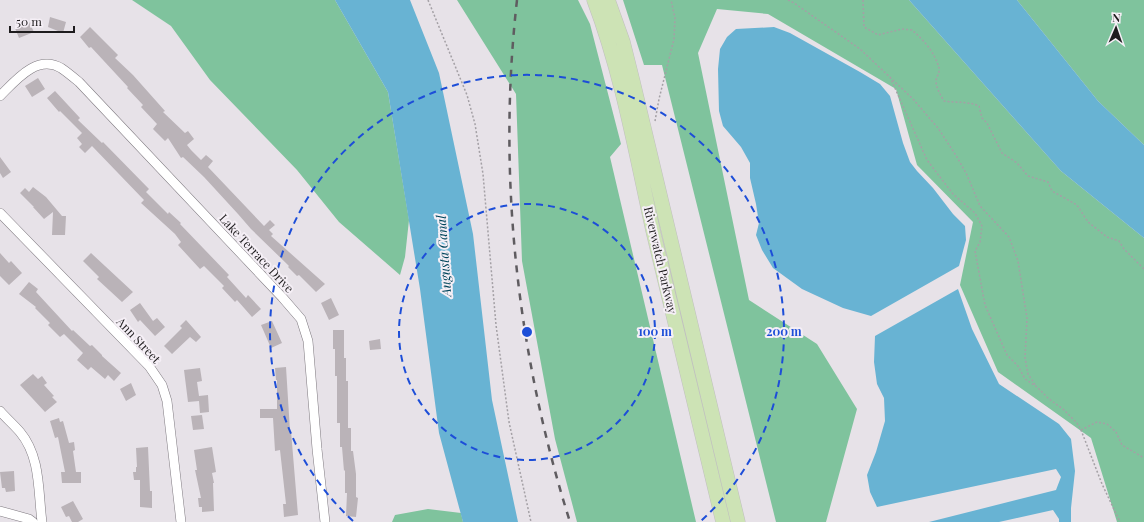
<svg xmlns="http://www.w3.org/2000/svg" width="1144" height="522" viewBox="0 0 1144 522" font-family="'Playfair Display',serif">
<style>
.forest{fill:#7fc39d}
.water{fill:#68b3d3}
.building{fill:#bab3b8}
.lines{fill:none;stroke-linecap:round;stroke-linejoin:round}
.minor-casing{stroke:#7f7a80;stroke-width:10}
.primary-casing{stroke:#c0bfc0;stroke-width:15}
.path{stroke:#a4a0a5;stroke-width:1.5;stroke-dasharray:2 2;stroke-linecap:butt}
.minor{stroke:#fff;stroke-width:9}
.primary{stroke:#cde3b5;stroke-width:14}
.rail{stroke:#5f5c60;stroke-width:2.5;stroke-dasharray:7 7;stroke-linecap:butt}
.ring{fill:none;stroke:#1d4ed8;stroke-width:2;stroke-dasharray:7 5}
.labels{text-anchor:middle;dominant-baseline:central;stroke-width:4;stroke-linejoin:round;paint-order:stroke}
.street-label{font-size:12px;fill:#1e1c1e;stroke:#f5eff6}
.water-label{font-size:13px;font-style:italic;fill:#00455b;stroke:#f5eff6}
.centre{fill:#1d4ed8;stroke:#f5eff6;stroke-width:2}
.ring-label{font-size:12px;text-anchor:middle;font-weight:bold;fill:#1d4ed8;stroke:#f5eff6;stroke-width:4;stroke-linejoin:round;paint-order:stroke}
</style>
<rect width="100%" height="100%" fill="#e7e2e8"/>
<!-- forest -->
<path class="forest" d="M 132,0 L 335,0 L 388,92 L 409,220 L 405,257 L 400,275 L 339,222 L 297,170 L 210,80 L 171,26 Z
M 457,0 L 578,0 L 590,24 L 621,144 L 610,157 L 696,522 L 577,522 L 555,439 L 522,261 L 516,94 Z
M 623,0 L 909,0 L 1061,171 L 1144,238 L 1144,522 L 1117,522 L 1091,438 L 998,372 L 960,285 L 973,222 L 917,165 L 896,89 L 768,14 L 717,9 L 698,53 L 749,300 L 817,344 L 857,409 L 826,522 L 776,522 L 662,65 L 644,65 Z
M 1017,0 L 1144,0 L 1144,145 L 1098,101 Z
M 428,509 L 461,513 L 463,522 L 392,522 L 395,515 Z"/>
<!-- water -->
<path class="water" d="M 335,0 L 410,0 L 439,73 L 473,234 L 492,400 L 518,522 L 463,522 L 439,433 L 420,289 L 388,92 Z
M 909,0 L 1017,0 L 1098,101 L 1144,145 L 1144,238 L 1061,171 Z
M 774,27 L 790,33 L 860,72 L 880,84 L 890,96 L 903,143 L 910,162 L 917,171 L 933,188 L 953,214 L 965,226 L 966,240 L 959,266 L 871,316 L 843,308 L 802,289 L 773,268 L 762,250 L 756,235 L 759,223 L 756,204 L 750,178 L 750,163 L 741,147 L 723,126 L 719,111 L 718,69 L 720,49 L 727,37 L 736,29 Z
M 958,289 L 972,329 L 999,384 L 1059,424 L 1071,439 L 1075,471 L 1071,508 L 1071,522 L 1059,522 L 1059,519 L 1053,510 L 999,522 L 929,522 L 1056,490 L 1061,477 L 1056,469 L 877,507 L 870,492 L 867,475 L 876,452 L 885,421 L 884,398 L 877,384 L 874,362 L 875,336 Z"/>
<!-- building -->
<path class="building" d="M 50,17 L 66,22 L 63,33 L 48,27 Z
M 29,22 L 34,32 L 19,38 L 15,28 Z
M 90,27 L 118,55 L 115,58 L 133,75 L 165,111 L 163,112 L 185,133 L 188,131 L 194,139 L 187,145 L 191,150 L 201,160 L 206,155 L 213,161 L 208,167 L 264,226 L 270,220 L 275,225 L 269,230 L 273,234 L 271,236 L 325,284 L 316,292 L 299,275 L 297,276 L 288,267 L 289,266 L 251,229 L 238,214 L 204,177 L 183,157 L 181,158 L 168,138 L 165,141 L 153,129 L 157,124 L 141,107 L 143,105 L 127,88 L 128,87 L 91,47 L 89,48 L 80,37 Z
M 38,78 L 45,89 L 32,97 L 25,86 Z
M 55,91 L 80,118 L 78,120 L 102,143 L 103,142 L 149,189 L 146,192 L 168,214 L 169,212 L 181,223 L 180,224 L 229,275 L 227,277 L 246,298 L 248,295 L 261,309 L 252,317 L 237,300 L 235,302 L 222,288 L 224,286 L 204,266 L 200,269 L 178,245 L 181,242 L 175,234 L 141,203 L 144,200 L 92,146 L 85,153 L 79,147 L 82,144 L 77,138 L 82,133 L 60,111 L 59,112 L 47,98 Z
M 0,157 L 11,172 L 3,178 L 0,173 Z
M 33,187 L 46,197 L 62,216 L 66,216 L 65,235 L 52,235 L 53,212 L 44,219 L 33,207 L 34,207 L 20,193 L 25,188 L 29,192 Z
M 0,253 L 9,263 L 11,261 L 22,273 L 9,285 L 0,276 Z
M 91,253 L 133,292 L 122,302 L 97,279 L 99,277 L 83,261 Z
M 29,282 L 38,289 L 36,292 L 72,331 L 73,330 L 90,346 L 92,345 L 102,355 L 102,356 L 121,373 L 114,381 L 108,375 L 105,379 L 91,367 L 88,370 L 77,360 L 83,353 L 64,334 L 60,337 L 48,325 L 50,323 L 35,308 L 36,307 L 19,294 Z
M 331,298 L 339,315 L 329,320 L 321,303 Z
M 140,303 L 153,321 L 157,318 L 165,327 L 155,336 L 140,320 L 138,322 L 130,310 Z
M 186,320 L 201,337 L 196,342 L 190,337 L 172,354 L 164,346 L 182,328 L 180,326 Z
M 272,321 L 282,343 L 271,348 L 261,325 Z
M 333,330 L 344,330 L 344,358 L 346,358 L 346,381 L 348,381 L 348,428 L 351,428 L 351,451 L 353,451 L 356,474 L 356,497 L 358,498 L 356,517 L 346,516 L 347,493 L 345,493 L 345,470 L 344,471 L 342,447 L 340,447 L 340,423 L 337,423 L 337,376 L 335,376 L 335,349 L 333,349 Z
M 380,339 L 381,349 L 370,350 L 369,341 Z
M 286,367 L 290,431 L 291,431 L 298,515 L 284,517 L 283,504 L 286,504 L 280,450 L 275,451 L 273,418 L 260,418 L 260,409 L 277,409 L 277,380 L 276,380 L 275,368 Z
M 200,368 L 202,381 L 197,382 L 199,396 L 208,395 L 209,412 L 200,413 L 199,401 L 188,402 L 184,370 Z
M 33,374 L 38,379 L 42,376 L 47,383 L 44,385 L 54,396 L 52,397 L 57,402 L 45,412 L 20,385 Z
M 131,383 L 136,395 L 126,401 L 120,389 Z
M 202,415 L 204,429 L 193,430 L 191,416 Z
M 59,418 L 60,422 L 63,421 L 69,443 L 74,442 L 75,450 L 73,451 L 76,472 L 81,472 L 81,483 L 62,483 L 61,472 L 65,472 L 58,437 L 55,438 L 50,421 Z
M 148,447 L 150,491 L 152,491 L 152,508 L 140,507 L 140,480 L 134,480 L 133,472 L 136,472 L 136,467 L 137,467 L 136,448 Z
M 212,447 L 216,472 L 212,473 L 214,483 L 213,483 L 214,511 L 202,512 L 202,507 L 199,507 L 198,498 L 201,498 L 195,470 L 197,470 L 194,450 Z
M 14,471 L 15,491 L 6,492 L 5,488 L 2,488 L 0,472 Z
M 73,501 L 83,519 L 78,522 L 72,522 L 69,516 L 66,517 L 61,507 Z"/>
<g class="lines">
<defs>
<path id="minor" d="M 0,96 C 16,80 37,54 61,68 C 67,72 73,77 79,82 L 282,297 L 301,319 L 308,341 L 317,449 L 325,522
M 0,213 L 149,366 L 162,385 L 167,401 L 181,522
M 0,411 C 6,418 14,425 20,432 C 41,457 38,492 42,522
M 0,511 L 29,519 L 33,522"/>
<path id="primary" d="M 594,0 C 622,74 636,154 653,231 C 676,328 700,425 723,522
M 608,0 L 623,42 L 633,82 L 738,522"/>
</defs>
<!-- minor casing -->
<use href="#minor" class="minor-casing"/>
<!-- primary casing -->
<use href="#primary" class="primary-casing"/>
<!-- path -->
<path class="path" d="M 428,0 L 467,95 L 475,124 L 483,174 L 496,325 L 509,422 L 531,522
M 788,0 L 794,3 L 860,49 L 913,99 L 938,128 L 957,157 L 967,175 L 980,206 L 1009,237 L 1018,261 L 1027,318 L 1025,358 L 1028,374 L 1036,386
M 863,0 L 864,27 L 878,35 L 902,29 L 912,30 C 924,40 935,53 939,68 C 940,72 937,76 936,80 C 936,88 940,94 944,101 C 956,103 968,101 979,106 L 982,118 L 987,123 L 1002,153 L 1017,163 L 1028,176 L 1048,182 L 1052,191 L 1077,205 L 1088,222 L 1107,237 L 1119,241 L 1124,249 L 1144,269
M 890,77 L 927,160 L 953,194 L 975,213 L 982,226 L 980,242 L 975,251 L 985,305 L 1007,355 L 1018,366 L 1025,379 L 1037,387 L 1049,399 L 1063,409 L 1077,423 L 1081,430 L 1102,484 L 1120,522
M 655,121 L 659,99 L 674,39 L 675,18 L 671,0
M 1081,430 L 1097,422 L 1107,424 L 1116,432 L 1122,445 L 1144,458"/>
<!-- minor -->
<use href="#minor" class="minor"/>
<!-- primary -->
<use href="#primary" class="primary"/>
<!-- rail -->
<path class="rail" d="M 517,0 C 497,175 517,354 570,522"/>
</g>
<!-- distance rings -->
<g class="ring">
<circle cx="527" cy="332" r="128"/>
<path d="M353 521A257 257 0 1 1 701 521"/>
</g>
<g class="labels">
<!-- street labels -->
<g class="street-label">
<text transform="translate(257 253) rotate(47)">Lake Terrace Drive</text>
<text transform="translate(661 260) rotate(77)">Riverwatch Parkway</text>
<text transform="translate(139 340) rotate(47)">Ann Street</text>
</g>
<!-- water labels -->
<g class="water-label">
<text transform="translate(443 256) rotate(-94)">Augusta Canal</text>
</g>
</g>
<circle cx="527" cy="332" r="6" class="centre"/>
<g class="ring-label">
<text x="655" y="336">100 m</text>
<text x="784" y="336">200 m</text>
</g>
<!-- north arrow -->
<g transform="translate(1116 28) rotate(2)" stroke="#f5eff6" stroke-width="3" paint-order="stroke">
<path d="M0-3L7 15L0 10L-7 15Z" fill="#1e1c1e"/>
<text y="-6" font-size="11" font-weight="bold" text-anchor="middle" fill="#1e1c1e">N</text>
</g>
<!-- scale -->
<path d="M10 26v6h64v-6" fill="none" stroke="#1e1c1e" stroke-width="2"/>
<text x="16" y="26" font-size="12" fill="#1e1c1e" stroke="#f5eff6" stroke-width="3" paint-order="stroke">50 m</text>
</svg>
